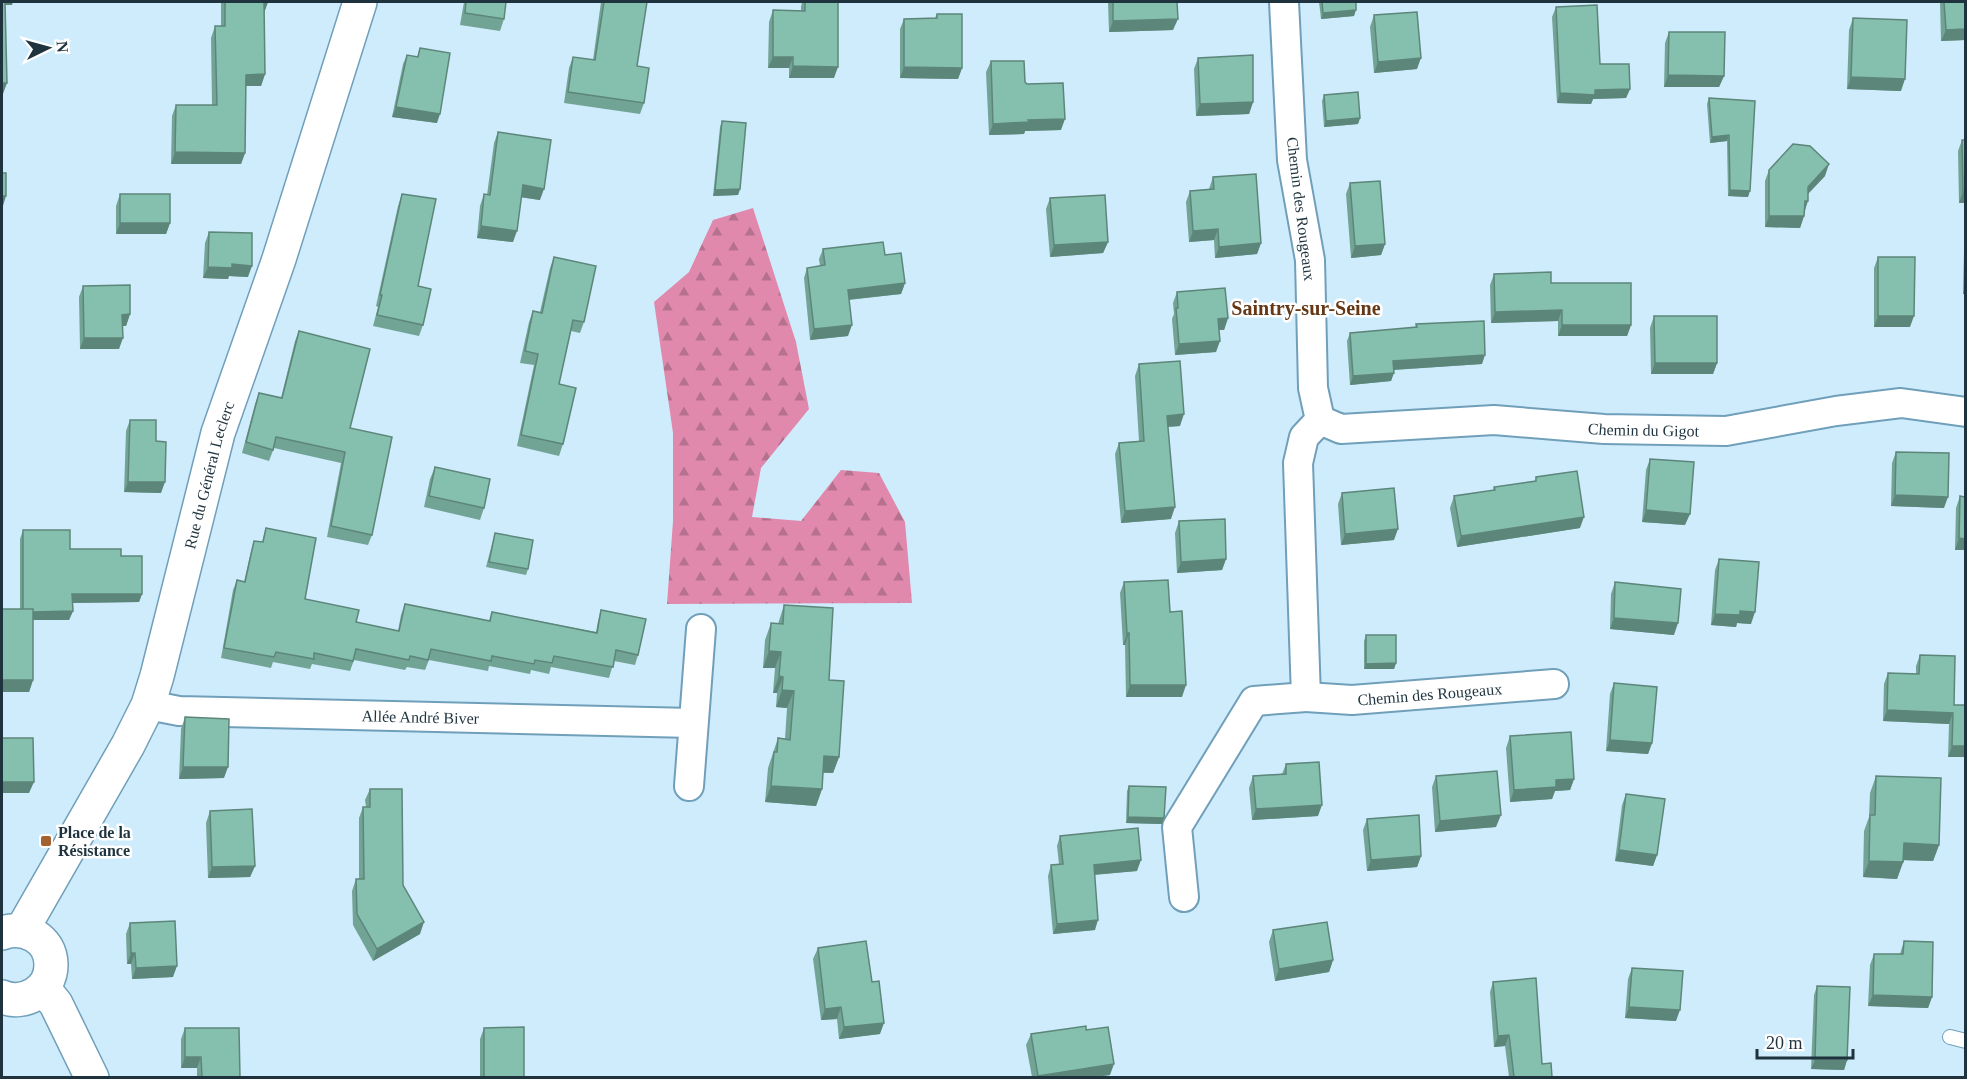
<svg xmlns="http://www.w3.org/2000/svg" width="1967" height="1079" viewBox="0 0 1967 1079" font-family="'Times New Roman',serif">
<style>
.forest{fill:url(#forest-firs)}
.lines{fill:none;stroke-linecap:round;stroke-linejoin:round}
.lane-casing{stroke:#709fba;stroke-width:16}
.street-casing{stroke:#709fba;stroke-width:32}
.secondary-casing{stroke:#709fba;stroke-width:36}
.lane{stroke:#fff;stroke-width:14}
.street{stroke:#fff;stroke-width:28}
.secondary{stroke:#fff;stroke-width:33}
.wall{fill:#72a496}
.shaded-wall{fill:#5d867a}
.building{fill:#85bfae;stroke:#5d867a;stroke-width:1.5}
.poi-dot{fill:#a56231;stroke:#fff;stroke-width:2}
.labels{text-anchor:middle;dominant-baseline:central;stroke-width:5;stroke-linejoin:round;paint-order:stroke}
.street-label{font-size:16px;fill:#1f333e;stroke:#fff}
.poi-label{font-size:16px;font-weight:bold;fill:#1f333e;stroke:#fff;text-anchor:start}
.quarter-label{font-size:20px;font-weight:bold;fill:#653715;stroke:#fff}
</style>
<defs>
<pattern id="forest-firs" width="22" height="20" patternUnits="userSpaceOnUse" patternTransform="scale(1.5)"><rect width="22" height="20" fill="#e089ac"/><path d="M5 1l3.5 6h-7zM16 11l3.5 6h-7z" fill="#b5718d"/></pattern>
</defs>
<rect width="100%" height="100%" fill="#cfecfd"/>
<!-- forest -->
<path class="forest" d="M 753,208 L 796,342 L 809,409 L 761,468 L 752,517 L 801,521 L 841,470 L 879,473 L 905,522 L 912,603 L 667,604 L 673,521 L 673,433 L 654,302 L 689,272 L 713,220 Z"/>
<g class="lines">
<defs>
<path id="lane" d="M 1950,1037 L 1966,1041"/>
<g id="street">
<path id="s1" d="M 1320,420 L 1341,429 L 1494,420 L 1604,429 L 1726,431 L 1836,411 L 1901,403 L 1966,412"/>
<path id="s2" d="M 1306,697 L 1352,700 L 1554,684"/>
<path id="s3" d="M 148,705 L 179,711 L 693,723"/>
<path d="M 689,786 L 701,629"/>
<path d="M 1184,897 L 1177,827 L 1254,701 L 1306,697 L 1298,463 L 1304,437 L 1320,420 L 1313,388 L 1310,260 L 1292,160 L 1284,2"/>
</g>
<g id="secondary">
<path id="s4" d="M 22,930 L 128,745 L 148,705 L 157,676 L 218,433 L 279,259 L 360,2"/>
<path d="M 2,933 C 24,925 51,938 51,965 C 51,991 24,1006 2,997"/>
<path d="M 43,988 L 56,1004 L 92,1078"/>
</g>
</defs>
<!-- lane casing -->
<use href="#lane" class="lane-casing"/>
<!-- street casing -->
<use href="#street" class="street-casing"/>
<!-- secondary casing -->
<use href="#secondary" class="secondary-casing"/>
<!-- lane -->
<use href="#lane" class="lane"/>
<!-- street -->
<use href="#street" class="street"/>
<!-- secondary -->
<use href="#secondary" class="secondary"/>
</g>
<!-- wall -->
<path class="wall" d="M 221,2 L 268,2 L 264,13 L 265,74 L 261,86 L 246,86 L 245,153 L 241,164 L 171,164 L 172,116 L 176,105 L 212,105 L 211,38 L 215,26 L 221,26 Z
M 464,2 L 506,2 L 504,19 L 500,31 L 460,25 Z
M 601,2 L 647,2 L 637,66 L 644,103 L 640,114 L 564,103 L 569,68 L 573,57 L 593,60 Z
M 802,2 L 838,2 L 834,78 L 789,78 L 789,68 L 768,68 L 769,22 L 773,10 L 801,11 L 801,7 Z
M 1108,2 L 1177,2 L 1173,30 L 1109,32 Z
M 1319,2 L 1356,2 L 1354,16 L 1321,19 Z
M 1940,2 L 1965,2 L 1965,40 L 1941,41 Z
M 1556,7 L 1600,64 L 1630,89 L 1626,98 L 1593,99 L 1591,104 L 1557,103 L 1552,17 Z
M 937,14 L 962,68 L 958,79 L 900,78 L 900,29 L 904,19 L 935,18 Z
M 1374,15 L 1417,69 L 1374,73 L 1370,27 Z
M 1853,18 L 1901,91 L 1847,89 L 1849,30 Z
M 1669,32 L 1724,76 L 1719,87 L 1664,87 L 1665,43 Z
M 420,48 L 437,123 L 392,117 L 403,64 L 407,55 L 417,57 Z
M 1198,58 L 1253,102 L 1249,114 L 1196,116 L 1194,69 Z
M 991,61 L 1025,82 L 1061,130 L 1025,131 L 1024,134 L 989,135 L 986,72 Z
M 1324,95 L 1360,118 L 1358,124 L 1324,127 L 1322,101 Z
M 1709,98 L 1755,101 L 1748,197 L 1728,196 L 1727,141 L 1710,143 L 1707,104 Z
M 722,121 L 740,189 L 738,195 L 713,196 L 720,127 Z
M 498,132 L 540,200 L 521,197 L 513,242 L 477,238 L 480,206 L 484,194 L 487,195 L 494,143 Z
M 1962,140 L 1965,140 L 1965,203 L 1959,203 L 1958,151 Z
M 1769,170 L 1825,176 L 1808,194 L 1804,216 L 1800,228 L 1765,227 L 1765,181 Z
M 1213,177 L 1261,243 L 1257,254 L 1215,258 L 1214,240 L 1189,242 L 1186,202 L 1190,191 L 1209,189 Z
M 1350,183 L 1385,244 L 1381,255 L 1351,258 L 1346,194 Z
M 120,194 L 170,223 L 166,234 L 116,234 L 116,206 Z
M 402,194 L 418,286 L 423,325 L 419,336 L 373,326 L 378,307 L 376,306 L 398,206 Z
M 1050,198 L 1108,242 L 1103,253 L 1050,257 L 1046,209 Z
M 209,232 L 248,277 L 229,276 L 228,279 L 203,278 L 205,243 Z
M 1965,247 L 1965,294 L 1963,294 L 1964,252 Z
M 823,249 L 885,255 L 905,283 L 901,294 L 849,300 L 848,336 L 810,340 L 804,278 L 807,268 L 820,266 L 819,259 Z
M 554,257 L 584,322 L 580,333 L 571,331 L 559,384 L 563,444 L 559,456 L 517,446 L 534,365 L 520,363 L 529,322 L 533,311 L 540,312 L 550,268 Z
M 1878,257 L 1910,327 L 1874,327 L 1874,268 Z
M 1494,274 L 1551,283 L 1631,325 L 1627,336 L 1558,336 L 1558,321 L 1491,323 L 1490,285 Z
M 83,286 L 130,314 L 126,326 L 123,326 L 119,349 L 80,349 L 79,297 Z
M 1177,292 L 1228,318 L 1224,330 L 1219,330 L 1216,352 L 1175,355 L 1172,319 L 1174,314 L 1173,303 Z
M 1654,316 L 1717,363 L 1713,374 L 1651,374 L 1650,328 Z
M 1416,324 L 1482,364 L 1394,370 L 1391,381 L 1350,385 L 1347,341 L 1350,333 L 1415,328 Z
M 299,331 L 350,428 L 372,535 L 368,545 L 327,537 L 341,463 L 274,448 L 269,461 L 242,453 L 255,404 L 259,393 L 281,398 L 295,341 Z
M 1139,364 L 1180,426 L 1168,427 L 1171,519 L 1121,523 L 1115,454 L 1119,443 L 1139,441 L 1135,376 Z
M 130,420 L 156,441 L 161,493 L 124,492 L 126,431 Z
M 1896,452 L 1944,508 L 1891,506 L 1892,463 Z
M 1650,459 L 1685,525 L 1642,522 L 1646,470 Z
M 435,467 L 484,508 L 480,520 L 424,507 L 430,479 Z
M 1536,477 L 1580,528 L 1457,547 L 1450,508 L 1454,496 L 1493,490 L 1494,487 L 1535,481 Z
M 1342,493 L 1394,540 L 1341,545 L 1338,504 Z
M 1960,496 L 1965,550 L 1955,550 L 1956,508 Z
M 1179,521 L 1226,559 L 1222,570 L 1177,573 L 1175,533 Z
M 266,528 L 305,599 L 356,622 L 398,631 L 401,615 L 405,604 L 489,621 L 492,612 L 596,632 L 598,621 L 601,610 L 638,655 L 635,665 L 614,661 L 609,678 L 551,667 L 549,674 L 531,670 L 530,674 L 489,666 L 488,671 L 429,660 L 425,670 L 407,667 L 405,670 L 354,660 L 350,671 L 312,664 L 310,669 L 273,662 L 271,668 L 221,658 L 233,590 L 237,580 L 244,582 L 251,551 L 254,541 L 262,542 Z
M 23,530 L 70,549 L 121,556 L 142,594 L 139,602 L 72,603 L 73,611 L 69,620 L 33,620 L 33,680 L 29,692 L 20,609 L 20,539 Z
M 495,533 L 528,569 L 526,575 L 486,567 Z
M 1719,559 L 1751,624 L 1737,623 L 1736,627 L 1711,625 L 1715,570 Z
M 1124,582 L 1170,612 L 1182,697 L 1126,697 L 1125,645 L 1123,645 L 1120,593 Z
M 1615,582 L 1674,635 L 1610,629 L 1611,594 Z
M 784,605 L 829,680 L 839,757 L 833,773 L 823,773 L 822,789 L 816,806 L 765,802 L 768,768 L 778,738 L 785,739 L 787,708 L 776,707 L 777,693 L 773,693 L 775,668 L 763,668 L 765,640 L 771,623 L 778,624 Z
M 1366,635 L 1396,663 L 1394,669 L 1364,669 L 1364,641 Z
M 1920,655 L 1954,705 L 1965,757 L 1948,757 L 1949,724 L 1883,721 L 1884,684 L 1888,673 L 1916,674 L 1916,666 Z
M 1614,683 L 1652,743 L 1648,754 L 1606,751 L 1610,694 Z
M 185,717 L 224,778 L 179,779 L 181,729 Z
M 1510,736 L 1574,779 L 1570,790 L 1555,791 L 1552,799 L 1510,802 L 1506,748 Z
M 1286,764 L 1318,816 L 1252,820 L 1249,788 L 1253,776 L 1282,774 Z
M 1436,776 L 1496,827 L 1435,832 L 1432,787 Z
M 1876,776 L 1939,845 L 1933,861 L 1904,860 L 1897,879 L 1863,877 L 1864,831 L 1869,817 L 1870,793 Z
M 1129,786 L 1162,824 L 1126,823 L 1127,791 Z
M 370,789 L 420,934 L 373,961 L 353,925 L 352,891 L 356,879 L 359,879 L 359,818 L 363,807 L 366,807 L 365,800 Z
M 1626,794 L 1657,855 L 1653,866 L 1615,861 L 1622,805 Z
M 210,811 L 255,866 L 250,877 L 208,878 L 206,823 Z
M 1367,819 L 1421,856 L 1417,867 L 1367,871 L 1363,830 Z
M 1060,836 L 1137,871 L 1094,875 L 1095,930 L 1053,934 L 1048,876 L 1051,865 L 1059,864 L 1057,846 Z
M 130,923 L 173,977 L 132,979 L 131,964 L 127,964 L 126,934 Z
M 1273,930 L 1333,960 L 1329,972 L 1275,981 L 1269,942 Z
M 1904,941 L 1932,997 L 1928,1008 L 1868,1006 L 1870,965 L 1874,954 L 1900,954 Z
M 818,948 L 872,982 L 880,1034 L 839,1039 L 837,1019 L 821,1020 L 813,959 Z
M 1632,968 L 1676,1021 L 1625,1018 L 1628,979 Z
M 1493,982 L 1542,1064 L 1552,1077 L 1509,1077 L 1505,1046 L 1494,1047 L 1490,992 Z
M 1817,986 L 1847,1060 L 1844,1070 L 1811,1069 L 1814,995 Z
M 185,1028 L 240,1077 L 197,1077 L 197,1068 L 181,1068 L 181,1039 Z
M 484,1028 L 524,1077 L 480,1077 L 480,1039 Z
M 1086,1030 L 1110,1075 L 1095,1077 L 1032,1077 L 1026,1045 L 1031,1034 Z"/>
<!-- shaded-wall -->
<path class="shaded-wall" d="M 2,2 L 13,2 L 12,5 L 2,5 Z
M 264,2 L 268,2 L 264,13 Z
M 1356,10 L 1354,16 L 1321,19 L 1323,13 Z
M 1178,19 L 1173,30 L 1109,32 L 1113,21 Z
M 1965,29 L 1965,40 L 1941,41 L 1946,30 Z
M 773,57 L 793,57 L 789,68 L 768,68 Z
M 1421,58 L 1417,69 L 1374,73 L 1378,62 Z
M 793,66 L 838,67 L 834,78 L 789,78 Z
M 904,67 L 962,68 L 958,79 L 900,78 Z
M 265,74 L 261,86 L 242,86 L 246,75 Z
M 1668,75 L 1724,76 L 1719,87 L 1664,87 Z
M 1851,77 L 1905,79 L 1901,91 L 1847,89 Z
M 2,83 L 7,83 L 3,94 L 2,94 Z
M 1630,89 L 1626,98 L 1593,99 L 1591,104 L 1557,103 L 1560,93 L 1595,90 Z
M 1253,102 L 1249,114 L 1196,116 L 1200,104 Z
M 396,107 L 440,114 L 437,123 L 392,117 Z
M 1360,118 L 1358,124 L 1324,127 L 1326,121 Z
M 1065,119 L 1061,130 L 1025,131 L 1024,134 L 989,135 L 993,124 L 1028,120 Z
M 1729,135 L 1727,141 L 1710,143 L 1712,137 Z
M 175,152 L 245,153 L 241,164 L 171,164 Z
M 1829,164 L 1825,176 L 1804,198 L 1808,187 Z
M 523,185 L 544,189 L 540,200 L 519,197 Z
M 740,189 L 738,195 L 713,196 L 715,190 Z
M 1730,190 L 1750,191 L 1748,197 L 1728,196 Z
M 1963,192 L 1965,192 L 1965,203 L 1959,203 Z
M 2,196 L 6,196 L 3,206 L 2,206 Z
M 1805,201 L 1808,201 L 1804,213 Z
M 1769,216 L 1804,216 L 1800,228 L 1765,227 Z
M 120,223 L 170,223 L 166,234 L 116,234 Z
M 481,226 L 517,231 L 513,242 L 477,238 Z
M 1218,229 L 1214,240 L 1189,242 L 1193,231 Z
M 1108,242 L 1103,253 L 1050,257 L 1054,245 Z
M 1261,243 L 1257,254 L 1215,258 L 1219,247 Z
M 1385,244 L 1381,255 L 1351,258 L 1355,246 Z
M 232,264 L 252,266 L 248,277 L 229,276 L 228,279 L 203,278 L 208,267 Z
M 905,283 L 901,294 L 844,300 L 848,290 Z
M 1965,286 L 1965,294 L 1963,294 Z
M 1562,310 L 1558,321 L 1491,323 L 1495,312 Z
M 130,314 L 126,326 L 118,326 L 122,315 Z
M 1878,316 L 1914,316 L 1910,327 L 1874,327 Z
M 1228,318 L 1224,330 L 1214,330 L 1218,319 Z
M 852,325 L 848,336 L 810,340 L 814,329 Z
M 1562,325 L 1631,325 L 1627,336 L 1558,336 Z
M 84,338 L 123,338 L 119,349 L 80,349 Z
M 1220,341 L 1216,352 L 1175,355 L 1179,344 Z
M 1485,355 L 1482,364 L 1390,370 L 1393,361 Z
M 1655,363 L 1717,363 L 1713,374 L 1651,374 Z
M 1394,373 L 1391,381 L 1350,385 L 1353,376 Z
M 1184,414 L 1180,426 L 1163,427 L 1167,416 Z
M 128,482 L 165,482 L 161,493 L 124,492 Z
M 1895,495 L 1948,497 L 1944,508 L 1891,506 Z
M 1175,507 L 1171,519 L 1121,523 L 1125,511 Z
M 1646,510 L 1690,514 L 1685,525 L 1642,522 Z
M 1584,517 L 1580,528 L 1457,547 L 1461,536 Z
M 1398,529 L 1394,540 L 1341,545 L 1345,534 Z
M 1959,538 L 1965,539 L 1965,550 L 1955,550 Z
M 1226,559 L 1222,570 L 1177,573 L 1181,562 Z
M 72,594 L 142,594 L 139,602 L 69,603 Z
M 73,611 L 69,620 L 20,620 L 23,612 Z
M 1740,611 L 1755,612 L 1751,624 L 1737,623 L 1736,627 L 1711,625 L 1715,614 Z
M 1614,618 L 1678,623 L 1674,635 L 1610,629 Z
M 1129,633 L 1125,645 L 1123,645 L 1127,634 Z
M 769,651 L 781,652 L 775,668 L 763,668 Z
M 1396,663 L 1394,669 L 1364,669 L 1366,664 Z
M 779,676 L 783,677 L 777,693 L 773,693 Z
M 2,680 L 33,680 L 29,692 L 2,692 Z
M 1130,685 L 1186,685 L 1182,697 L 1126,697 Z
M 782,690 L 794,691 L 787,708 L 776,707 Z
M 1887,710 L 1953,713 L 1949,724 L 1883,721 Z
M 1610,740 L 1652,743 L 1648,754 L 1606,751 Z
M 1952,746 L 1965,746 L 1965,757 L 1948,757 Z
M 824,756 L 839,757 L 833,773 L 818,772 Z
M 183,767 L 228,767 L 224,778 L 179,779 Z
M 1574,779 L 1570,790 L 1555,791 L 1552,799 L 1510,802 L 1514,790 L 1556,780 Z
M 2,782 L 34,782 L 29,793 L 2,793 Z
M 771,786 L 822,789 L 816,806 L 765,802 Z
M 1322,805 L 1318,816 L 1252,820 L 1256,809 Z
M 1501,815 L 1496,827 L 1435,832 L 1440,821 Z
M 1128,817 L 1164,818 L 1162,824 L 1126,823 Z
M 1904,843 L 1939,845 L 1933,861 L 1898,860 Z
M 1619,850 L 1657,855 L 1653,866 L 1615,861 Z
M 1421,856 L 1417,867 L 1367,871 L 1371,860 Z
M 1141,860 L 1137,871 L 1090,875 L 1094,865 Z
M 1869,861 L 1903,862 L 1897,879 L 1863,877 Z
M 255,866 L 250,877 L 208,878 L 212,867 Z
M 1098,920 L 1095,930 L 1053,934 L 1057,924 Z
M 424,922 L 420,934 L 373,961 L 377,949 Z
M 131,953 L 135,953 L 131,964 L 127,964 Z
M 1333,960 L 1329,972 L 1275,981 L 1279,969 Z
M 177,966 L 173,977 L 132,979 L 136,968 Z
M 1873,995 L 1932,997 L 1928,1008 L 1868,1006 Z
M 841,1007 L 837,1019 L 821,1020 L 825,1009 Z
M 1629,1007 L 1680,1010 L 1676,1021 L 1625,1018 Z
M 884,1023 L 880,1034 L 839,1039 L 844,1027 Z
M 1509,1035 L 1505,1046 L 1494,1047 L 1498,1036 Z
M 185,1057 L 201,1057 L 197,1068 L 181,1068 Z
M 1815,1060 L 1847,1060 L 1844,1070 L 1811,1069 Z
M 1114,1064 L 1110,1075 L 1095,1077 L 1037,1077 L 1038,1076 Z"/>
<!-- building -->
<path class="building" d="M 2,2 L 5,2 L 7,83 L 2,83 Z
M 225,2 L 268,2 L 264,2 L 265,74 L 246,75 L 245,153 L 175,152 L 176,105 L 217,105 L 215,26 L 225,26 Z
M 466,2 L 506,2 L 504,19 L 465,13 Z
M 604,2 L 647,2 L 637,66 L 649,68 L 644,103 L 568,92 L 573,57 L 595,60 Z
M 805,2 L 838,2 L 838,67 L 793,66 L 793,57 L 773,57 L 773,10 L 805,11 Z
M 1113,2 L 1177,2 L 1178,19 L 1113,21 Z
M 1322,2 L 1356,2 L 1356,10 L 1323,13 Z
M 1944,2 L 1965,2 L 1965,29 L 1946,30 Z
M 1597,5 L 1600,64 L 1629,64 L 1630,89 L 1595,90 L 1595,95 L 1560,93 L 1556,7 Z
M 1417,12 L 1421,58 L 1378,62 L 1374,15 Z
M 937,14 L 962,14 L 962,68 L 904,67 L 904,19 L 937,18 Z
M 1853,18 L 1907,20 L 1905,79 L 1851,77 Z
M 1669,32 L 1725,32 L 1724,76 L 1668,75 Z
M 420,48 L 450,53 L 440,114 L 396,107 L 407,55 L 418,57 Z
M 1253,55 L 1253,102 L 1200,104 L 1198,58 Z
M 991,61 L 1024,61 L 1025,82 L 1027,84 L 1063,83 L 1065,119 L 1028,120 L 1029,122 L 993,124 Z
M 1358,92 L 1360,118 L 1326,121 L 1324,95 Z
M 1709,98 L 1755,101 L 1750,191 L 1730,190 L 1729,135 L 1712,137 Z
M 722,121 L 746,123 L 740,189 L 715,190 Z
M 498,132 L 551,140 L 544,189 L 523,185 L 517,231 L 481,226 L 484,194 L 490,195 Z
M 1962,140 L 1965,140 L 1965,192 L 1963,192 Z
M 1793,144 L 1810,146 L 1829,164 L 1808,187 L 1808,201 L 1805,201 L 1804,216 L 1769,216 L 1769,170 Z
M 2,173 L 6,173 L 6,196 L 2,196 Z
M 1256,174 L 1261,243 L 1219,247 L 1218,229 L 1193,231 L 1190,191 L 1214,189 L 1213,177 Z
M 1380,181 L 1385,244 L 1355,246 L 1350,183 Z
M 120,194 L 170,194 L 170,223 L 120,223 Z
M 402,194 L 436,199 L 418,286 L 431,289 L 423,325 L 377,315 L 382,295 L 380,295 Z
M 1105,195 L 1108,242 L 1054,245 L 1050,198 Z
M 209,232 L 252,233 L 252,266 L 232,264 L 232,268 L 208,267 Z
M 883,242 L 885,255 L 901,253 L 905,283 L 848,290 L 852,325 L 814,329 L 807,268 L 825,265 L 823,249 Z
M 554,257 L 596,266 L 584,322 L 573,320 L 559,384 L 576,388 L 563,444 L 521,435 L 538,354 L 525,351 L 533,311 L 542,313 Z
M 1878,257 L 1915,257 L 1914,316 L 1878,316 Z
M 1551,272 L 1551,283 L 1631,283 L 1631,325 L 1562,325 L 1562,310 L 1495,312 L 1494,274 Z
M 130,285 L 130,314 L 122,315 L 123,338 L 84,338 L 83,286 Z
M 1225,288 L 1228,318 L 1218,319 L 1220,341 L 1179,344 L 1176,308 L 1178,308 L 1177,292 Z
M 1654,316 L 1717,316 L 1717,363 L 1655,363 Z
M 1484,321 L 1485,355 L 1393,361 L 1394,373 L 1353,376 L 1350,333 L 1417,327 L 1416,324 Z
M 299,331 L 370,349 L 350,428 L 392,437 L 372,535 L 331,526 L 345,452 L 276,437 L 273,450 L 246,442 L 259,393 L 282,398 Z
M 1180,361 L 1184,414 L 1167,416 L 1175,507 L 1125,511 L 1119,443 L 1144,441 L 1139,364 Z
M 130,420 L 156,420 L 156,441 L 166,442 L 165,482 L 128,482 Z
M 1896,452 L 1949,453 L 1948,497 L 1895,495 Z
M 1650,459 L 1694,462 L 1690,514 L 1646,510 Z
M 435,467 L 490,479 L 484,508 L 429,496 Z
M 1577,471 L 1584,517 L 1461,536 L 1454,496 L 1495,490 L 1494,487 L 1536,481 L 1536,477 Z
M 1394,488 L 1398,529 L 1345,534 L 1342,493 Z
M 1960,496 L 1965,497 L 1965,539 L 1959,538 Z
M 1225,519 L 1226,559 L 1181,562 L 1179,521 Z
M 266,528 L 316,538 L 305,599 L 359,610 L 356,622 L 399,631 L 405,604 L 490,621 L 492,612 L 597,633 L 601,610 L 646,619 L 638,655 L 616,650 L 613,667 L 554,656 L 552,663 L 535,660 L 534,664 L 492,656 L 491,661 L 431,649 L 428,660 L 410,656 L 409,660 L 356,649 L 353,661 L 314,653 L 314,659 L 276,652 L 274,657 L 224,648 L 237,580 L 245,582 L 254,541 L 263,542 Z
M 23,530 L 70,530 L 70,549 L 121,549 L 121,556 L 142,556 L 142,594 L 72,594 L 73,611 L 33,612 L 33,609 L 23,609 Z
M 495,533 L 533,540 L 528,569 L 489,562 Z
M 1719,559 L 1759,562 L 1755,612 L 1740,611 L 1740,615 L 1715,614 Z
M 1168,580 L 1170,612 L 1182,611 L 1186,685 L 1130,685 L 1129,633 L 1127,634 L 1124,582 Z
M 1615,582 L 1681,589 L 1678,623 L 1614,618 Z
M 784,605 L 833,608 L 829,680 L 844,681 L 839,757 L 824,756 L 822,789 L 771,786 L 774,752 L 777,752 L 778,738 L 790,740 L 794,691 L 782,690 L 783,677 L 779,676 L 781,652 L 769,651 L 771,623 L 783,624 Z
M 2,609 L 33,609 L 33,680 L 2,680 Z
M 1366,635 L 1396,635 L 1396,663 L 1366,664 Z
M 1920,655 L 1955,656 L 1954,705 L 1965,705 L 1965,746 L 1952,746 L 1953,713 L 1887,710 L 1888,673 L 1919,674 Z
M 1614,683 L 1657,687 L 1652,743 L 1610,740 Z
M 185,717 L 229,719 L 228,767 L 183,767 Z
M 1571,732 L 1574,779 L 1556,780 L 1556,787 L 1514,790 L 1510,736 Z
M 2,738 L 33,738 L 34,782 L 2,782 Z
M 1319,762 L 1322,805 L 1256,809 L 1253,776 L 1286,774 L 1286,764 Z
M 1497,771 L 1501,815 L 1440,821 L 1436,776 Z
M 1876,776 L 1941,778 L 1939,845 L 1904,843 L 1903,862 L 1869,861 L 1870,815 L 1875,815 Z
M 1129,786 L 1166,787 L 1164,818 L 1128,817 Z
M 370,789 L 402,789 L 403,885 L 424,922 L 377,949 L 357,914 L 356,879 L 364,879 L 363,807 L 370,807 Z
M 1626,794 L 1665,799 L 1657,855 L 1619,850 Z
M 252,809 L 255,866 L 212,867 L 210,811 Z
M 1419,815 L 1421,856 L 1371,860 L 1367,819 Z
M 1138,828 L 1141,860 L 1094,865 L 1098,920 L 1057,924 L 1051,865 L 1063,864 L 1060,836 Z
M 175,921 L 177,966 L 136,968 L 135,953 L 131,953 L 130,923 Z
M 1327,922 L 1333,960 L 1279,969 L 1273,930 Z
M 866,941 L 872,982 L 879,981 L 884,1023 L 844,1027 L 841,1007 L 825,1009 L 818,948 Z
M 1904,941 L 1933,942 L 1932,997 L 1873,995 L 1874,954 L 1903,954 Z
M 1632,968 L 1683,971 L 1680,1010 L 1629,1007 Z
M 1536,978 L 1542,1064 L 1551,1063 L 1552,1077 L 1514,1077 L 1509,1035 L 1498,1036 L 1493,982 Z
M 1817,986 L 1850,987 L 1847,1060 L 1815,1060 Z
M 1086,1026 L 1086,1030 L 1108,1027 L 1114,1064 L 1038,1076 L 1031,1034 Z
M 524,1027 L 524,1077 L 484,1077 L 484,1028 Z
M 185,1028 L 239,1028 L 240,1077 L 202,1077 L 201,1057 L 185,1057 Z"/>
<!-- markers -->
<rect class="poi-dot" x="40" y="835" width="12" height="12" rx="3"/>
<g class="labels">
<!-- street labels -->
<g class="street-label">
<text transform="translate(1301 209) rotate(83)">Chemin des Rougeaux</text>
<text stroke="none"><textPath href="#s1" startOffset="326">Chemin du Gigot</textPath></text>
<text stroke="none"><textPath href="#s4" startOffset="496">Rue du Général Leclerc</textPath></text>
<text stroke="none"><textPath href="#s2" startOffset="124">Chemin des Rougeaux</textPath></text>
<text stroke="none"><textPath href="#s3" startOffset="273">Allée André Biver</textPath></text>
</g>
<!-- poi labels -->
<g class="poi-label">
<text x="58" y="832">Place de la<tspan x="58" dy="18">Résistance</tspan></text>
</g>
<!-- quarter labels -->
<g class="quarter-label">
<text x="1306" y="308">Saintry-sur-Seine</text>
</g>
</g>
<!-- border -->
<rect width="1967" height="1079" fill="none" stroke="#1f333e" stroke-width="6"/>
<!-- north arrow -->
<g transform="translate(48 48) rotate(85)" stroke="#ffffff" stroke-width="4.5" paint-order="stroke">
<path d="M0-4.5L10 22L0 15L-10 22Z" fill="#1f333e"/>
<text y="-9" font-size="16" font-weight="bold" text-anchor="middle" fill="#1f333e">N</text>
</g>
<!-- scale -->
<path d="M1757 1049v9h96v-9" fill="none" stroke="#1f333e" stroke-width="3"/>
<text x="1766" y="1049" font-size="18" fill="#1f333e" stroke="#ffffff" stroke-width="4.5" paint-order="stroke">20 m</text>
</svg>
